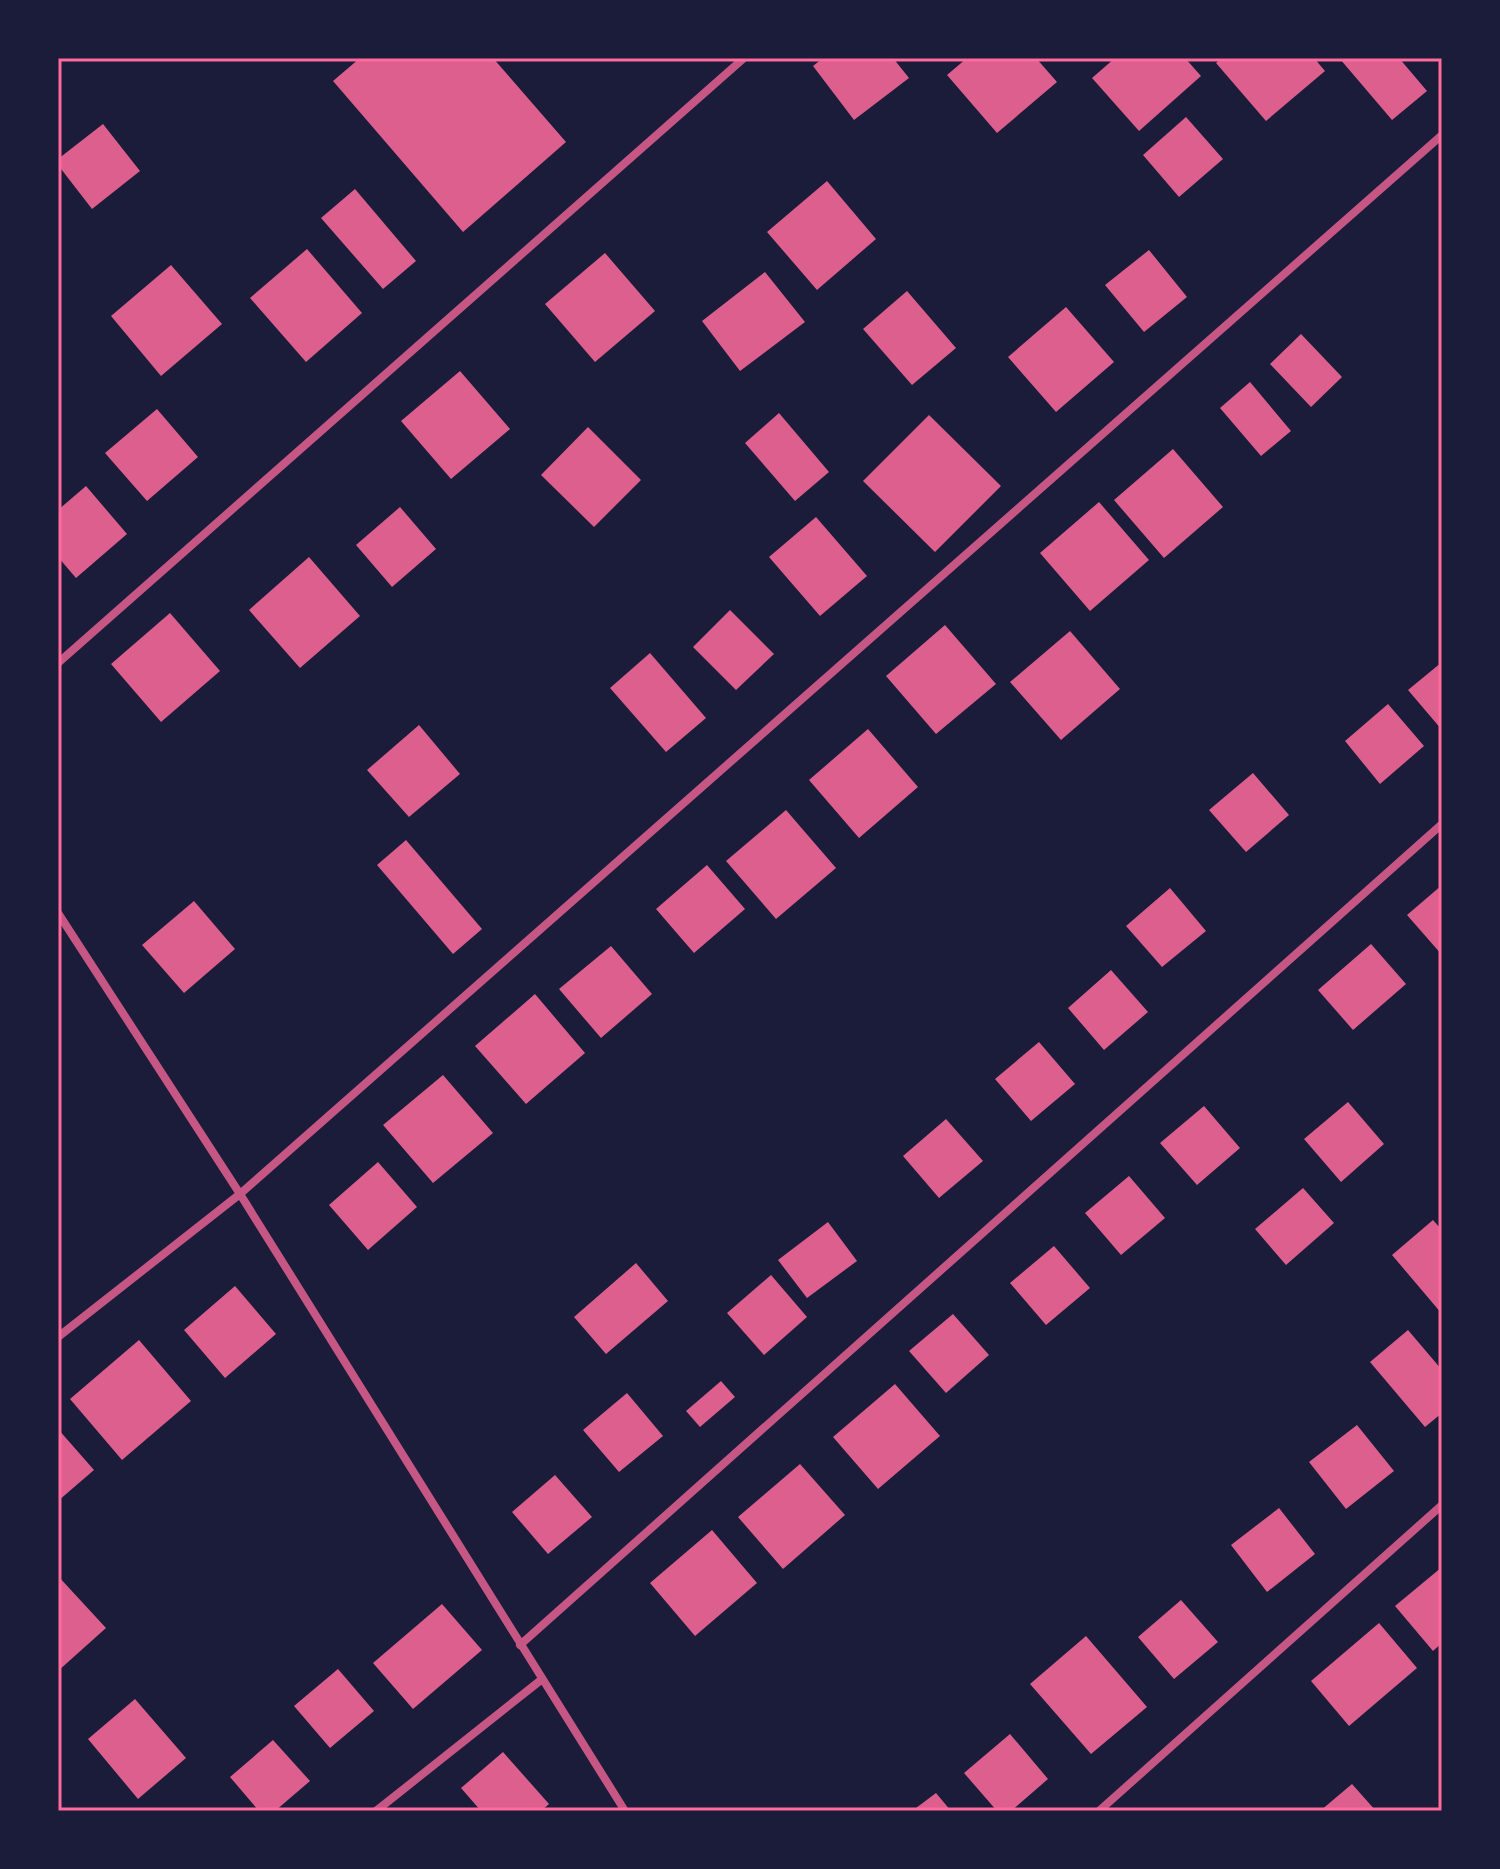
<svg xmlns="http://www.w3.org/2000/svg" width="1500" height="1869" viewBox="0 0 1500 1869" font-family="'DM Sans',sans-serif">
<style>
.building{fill:#dd5f8e}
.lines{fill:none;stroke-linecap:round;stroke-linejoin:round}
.minor{stroke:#c65784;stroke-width:8}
.neatline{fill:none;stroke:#ff6b9d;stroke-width:3}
</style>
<rect width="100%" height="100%" fill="#1b1b3a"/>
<!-- building -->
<path class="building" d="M 360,58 L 493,58 L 566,142 L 463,232 L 333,81 Z
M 823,58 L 893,58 L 909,78 L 854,120 L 813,66 Z
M 967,58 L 1036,58 L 1057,82 L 997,133 L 947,75 Z
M 1115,58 L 1185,58 L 1201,76 L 1139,131 L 1092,78 Z
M 1222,58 L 1314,58 L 1325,71 L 1266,121 L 1216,63 Z
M 1399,58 L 1427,91 L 1392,120 L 1340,59 Z
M 1186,117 L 1223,159 L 1179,197 L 1143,155 Z
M 103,124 L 140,171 L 92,209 L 58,165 L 58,159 Z
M 827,181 L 876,239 L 817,290 L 767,232 Z
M 355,189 L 416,261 L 383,289 L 321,218 Z
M 307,249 L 362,313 L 306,362 L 250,298 Z
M 1149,250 L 1187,297 L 1144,332 L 1105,285 Z
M 605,253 L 655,311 L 595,362 L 545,304 Z
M 171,265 L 222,324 L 161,376 L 111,316 Z
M 765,272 L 805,322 L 740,371 L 702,321 Z
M 907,291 L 956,348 L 912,385 L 863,329 Z
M 1066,307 L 1114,362 L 1056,412 L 1008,357 Z
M 1301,334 L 1342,377 L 1311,407 L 1270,364 Z
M 460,371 L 510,429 L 451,479 L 401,421 Z
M 1250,382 L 1291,431 L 1261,456 L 1220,408 Z
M 157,409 L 198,457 L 147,501 L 105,453 Z
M 779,413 L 829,472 L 795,501 L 745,443 Z
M 929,415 L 1001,486 L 935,552 L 863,481 Z
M 588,427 L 641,480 L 594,527 L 541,475 Z
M 1173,449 L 1223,507 L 1164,558 L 1114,500 Z
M 86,486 L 127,534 L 76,578 L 58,557 L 58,510 Z
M 1099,502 L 1149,560 L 1090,611 L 1040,553 Z
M 400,507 L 436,549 L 392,587 L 356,545 Z
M 816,517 L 867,576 L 820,616 L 769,557 Z
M 309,557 L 360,616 L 300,668 L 249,610 Z
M 730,610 L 774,654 L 736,690 L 693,647 Z
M 170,613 L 220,671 L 161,722 L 111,664 Z
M 945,625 L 996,684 L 936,734 L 886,676 Z
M 1070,631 L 1120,689 L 1061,740 L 1010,682 Z
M 650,653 L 706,718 L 666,752 L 610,688 Z
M 1442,662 L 1442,730 L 1408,690 Z
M 1388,704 L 1424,746 L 1380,784 L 1345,741 Z
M 419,725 L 460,774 L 409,817 L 367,770 Z
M 868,729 L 918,787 L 859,838 L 809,780 Z
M 1253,773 L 1289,815 L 1246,852 L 1209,810 Z
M 786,810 L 836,868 L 776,919 L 726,861 Z
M 406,840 L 482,929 L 453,954 L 377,865 Z
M 707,865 L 745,909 L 694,953 L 656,909 Z
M 1442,885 L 1442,955 L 1407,915 Z
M 1170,888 L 1206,931 L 1162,967 L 1126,926 Z
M 194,901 L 235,949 L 184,993 L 142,945 Z
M 1371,944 L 1406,984 L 1353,1030 L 1318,990 Z
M 611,946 L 652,994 L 601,1038 L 559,989 Z
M 1111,970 L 1148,1012 L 1104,1050 L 1068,1008 Z
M 535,994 L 585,1053 L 526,1104 L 475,1046 Z
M 1039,1042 L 1075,1084 L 1031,1121 L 995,1079 Z
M 443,1075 L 493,1133 L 433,1183 L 383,1125 Z
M 1348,1102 L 1384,1144 L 1341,1182 L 1304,1139 Z
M 1204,1106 L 1240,1148 L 1197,1185 L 1160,1143 Z
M 946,1119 L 983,1161 L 939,1198 L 903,1156 Z
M 378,1162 L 417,1207 L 368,1250 L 329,1205 Z
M 1129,1176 L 1165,1218 L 1121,1255 L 1085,1213 Z
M 1303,1188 L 1334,1223 L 1286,1265 L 1255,1229 Z
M 1433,1220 L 1442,1230 L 1442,1314 L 1392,1255 Z
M 828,1222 L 857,1261 L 807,1298 L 778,1260 Z
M 1054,1246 L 1090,1288 L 1046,1325 L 1010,1283 Z
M 636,1263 L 668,1301 L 606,1354 L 574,1317 Z
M 771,1275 L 807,1317 L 764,1355 L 727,1313 Z
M 235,1286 L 276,1334 L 225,1378 L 184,1330 Z
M 953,1314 L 989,1355 L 946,1393 L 909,1351 Z
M 1408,1330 L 1442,1370 L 1442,1413 L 1425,1427 L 1370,1362 Z
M 139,1340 L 191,1401 L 122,1460 L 70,1399 Z
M 721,1381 L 735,1397 L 700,1427 L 686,1411 Z
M 895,1384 L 940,1436 L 878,1489 L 833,1437 Z
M 627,1393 L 663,1436 L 619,1472 L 583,1430 Z
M 1357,1425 L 1394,1471 L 1346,1509 L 1309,1462 Z
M 58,1429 L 94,1470 L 58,1501 Z
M 800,1464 L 845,1515 L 783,1569 L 738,1517 Z
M 555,1475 L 592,1517 L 548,1554 L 512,1512 Z
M 1279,1508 L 1315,1554 L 1267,1592 L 1231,1545 Z
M 712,1530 L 757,1583 L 695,1636 L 650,1583 Z
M 1442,1567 L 1442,1643 L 1433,1651 L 1395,1606 Z
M 58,1576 L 106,1628 L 58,1671 Z
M 1181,1600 L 1218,1642 L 1174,1679 L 1138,1637 Z
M 442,1604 L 482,1650 L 413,1709 L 373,1663 Z
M 1379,1623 L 1417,1668 L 1349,1726 L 1311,1681 Z
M 1086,1636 L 1147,1707 L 1091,1754 L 1030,1684 Z
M 338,1669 L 374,1711 L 330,1748 L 294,1706 Z
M 135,1699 L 186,1758 L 138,1799 L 88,1739 Z
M 1010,1734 L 1048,1779 L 1011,1811 L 997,1811 L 964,1773 Z
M 273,1740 L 310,1781 L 275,1811 L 259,1811 L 230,1777 Z
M 503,1752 L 549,1804 L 541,1811 L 481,1811 L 461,1788 Z
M 1352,1784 L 1376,1811 L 1320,1811 Z
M 936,1793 L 951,1811 L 912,1811 Z"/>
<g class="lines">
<!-- minor -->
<path class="minor" d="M 58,663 L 744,58
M 58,913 L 240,1194 L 625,1811
M 58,1337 L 240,1194 L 1442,135
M 520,1645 L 1442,824
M 376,1811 L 541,1680
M 1099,1811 L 1442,1505"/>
</g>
<!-- border -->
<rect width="1500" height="1869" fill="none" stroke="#1b1b3a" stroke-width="120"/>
<rect x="60" y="60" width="1380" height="1749" class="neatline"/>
</svg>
